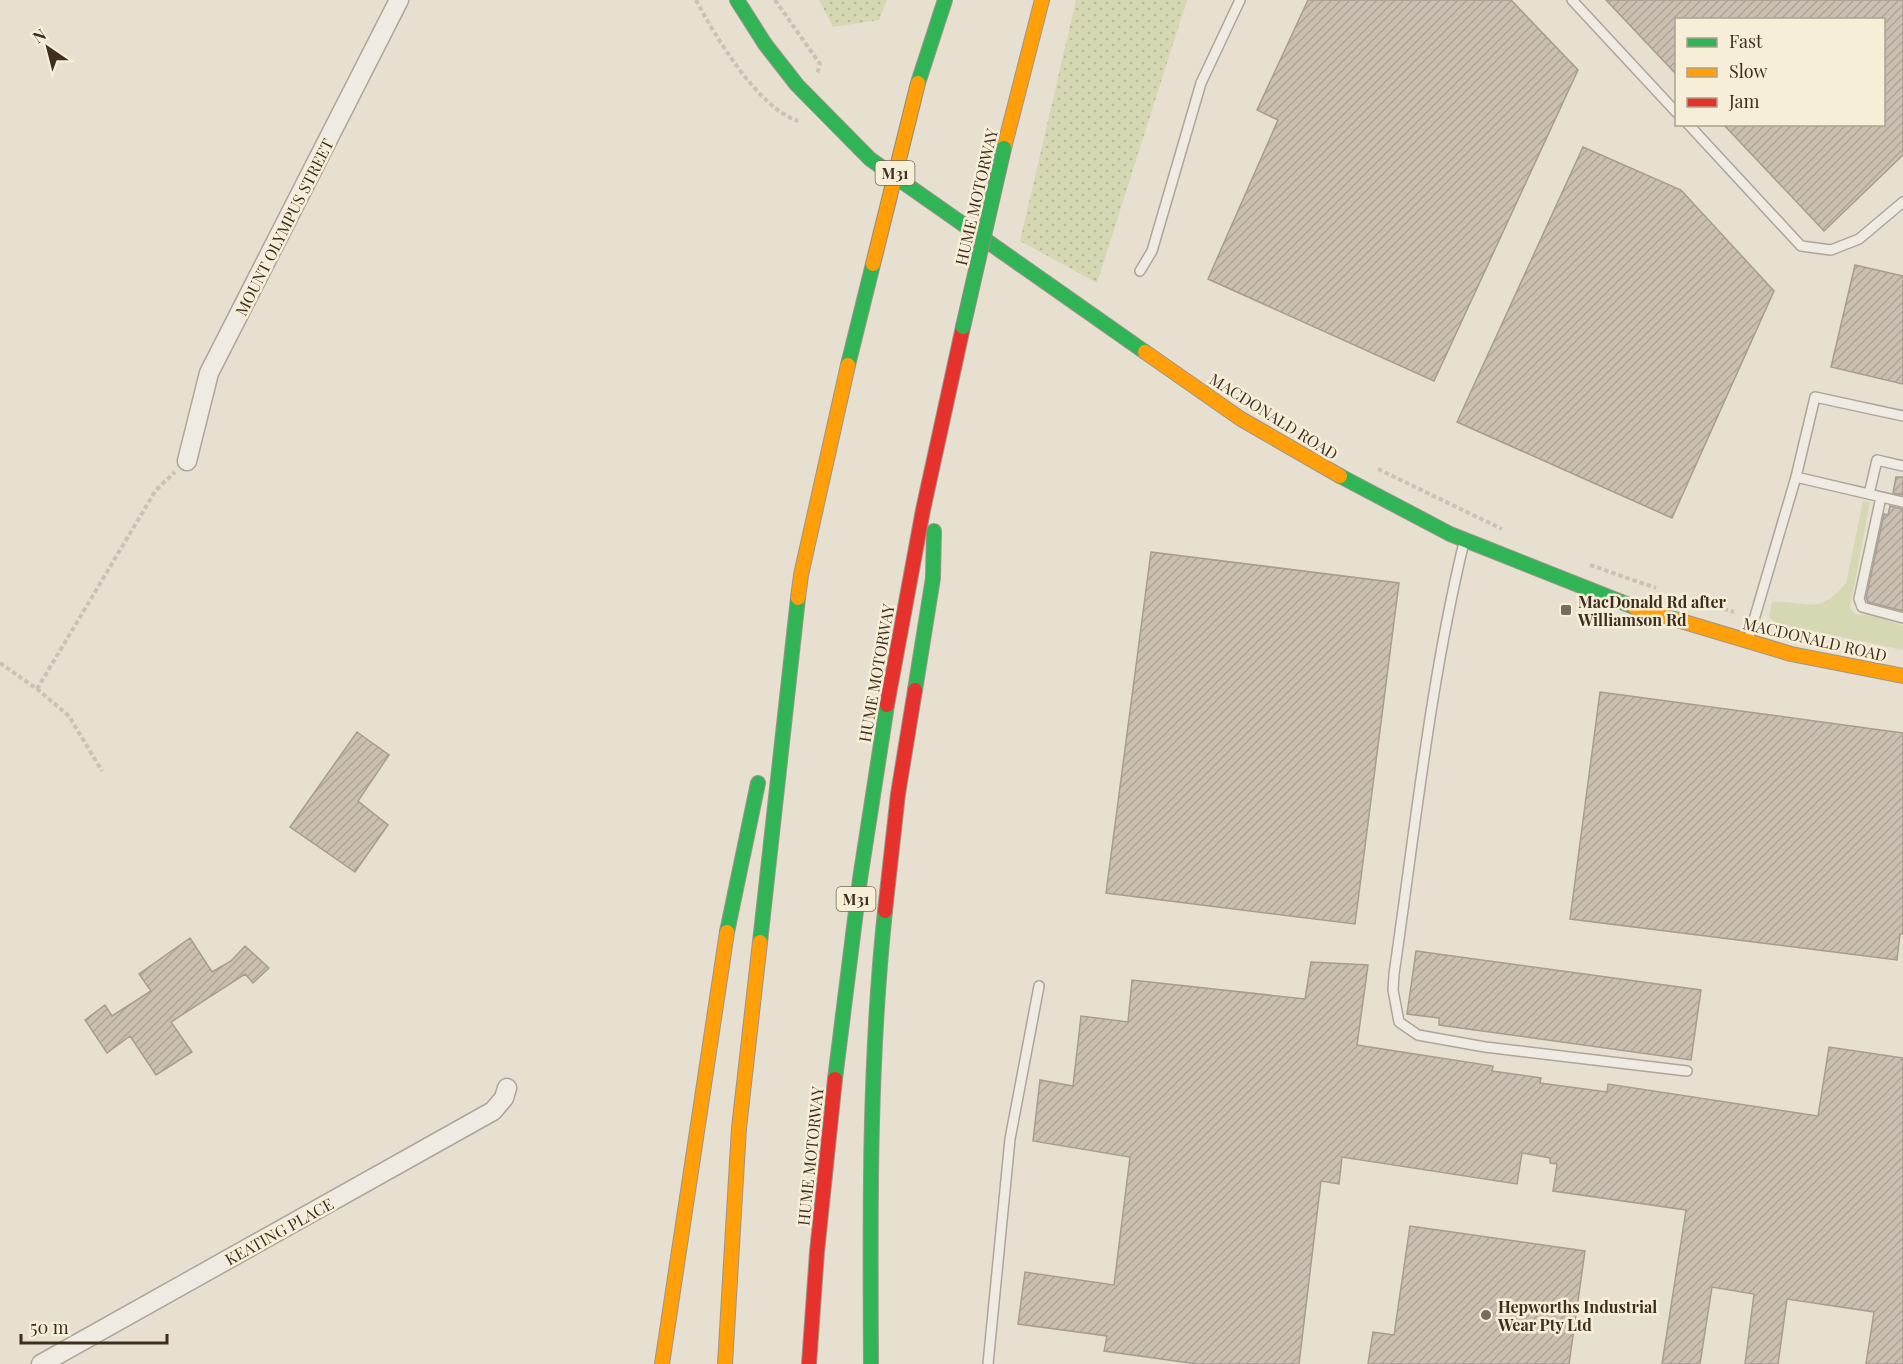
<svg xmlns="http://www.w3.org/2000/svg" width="1903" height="1364" viewBox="0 0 1903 1364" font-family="'Playfair Display',serif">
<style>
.grass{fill:url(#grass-dots)}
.garden{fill:#d6d7b3}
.building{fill:url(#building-hatch);stroke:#a89c90;stroke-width:1.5}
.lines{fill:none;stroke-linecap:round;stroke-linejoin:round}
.lane-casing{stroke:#ada599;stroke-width:12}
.street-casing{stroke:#ada599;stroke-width:21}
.fast-casing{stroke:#9c958a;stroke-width:16}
.slow-casing{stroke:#9c958a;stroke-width:16}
.jam-casing{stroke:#9c958a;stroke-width:16}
.path{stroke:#c8c2b9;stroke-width:4;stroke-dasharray:4.5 3;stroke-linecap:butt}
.lane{stroke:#efebe3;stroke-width:9}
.street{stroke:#efebe3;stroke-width:18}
.fast{stroke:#30b455;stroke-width:14}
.slow{stroke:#ff9f0a;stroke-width:14}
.jam{stroke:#e5322d;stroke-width:14}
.fast-bridge-casing{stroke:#928b80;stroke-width:16;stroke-linecap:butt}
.slow-bridge-casing{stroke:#928b80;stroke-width:16;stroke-linecap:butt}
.fast-bridge{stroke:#30b455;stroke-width:14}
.slow-bridge{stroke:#ff9f0a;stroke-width:14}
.poi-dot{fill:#786c5e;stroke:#f7eed8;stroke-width:2}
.labels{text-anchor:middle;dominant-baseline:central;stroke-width:5;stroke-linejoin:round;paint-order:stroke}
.shield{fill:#f7eed8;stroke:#756857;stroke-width:1.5}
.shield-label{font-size:15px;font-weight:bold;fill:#3d2e20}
.street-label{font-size:16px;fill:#3d2e20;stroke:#f7eed8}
.poi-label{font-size:16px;font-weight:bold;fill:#3d2e20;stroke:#f7eed8;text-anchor:start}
</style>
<defs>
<pattern id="grass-dots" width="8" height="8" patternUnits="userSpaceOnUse" patternTransform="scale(1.5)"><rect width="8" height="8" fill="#d6d7b3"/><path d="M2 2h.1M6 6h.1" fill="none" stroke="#b9b99a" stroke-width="1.8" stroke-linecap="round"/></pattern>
<pattern id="building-hatch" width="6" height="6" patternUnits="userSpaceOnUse" patternTransform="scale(1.5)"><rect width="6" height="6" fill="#cbbfb2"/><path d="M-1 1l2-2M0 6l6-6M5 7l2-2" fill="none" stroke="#afa499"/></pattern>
</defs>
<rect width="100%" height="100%" fill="#e7e0d1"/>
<!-- grass -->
<path class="grass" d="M 819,0 L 887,0 L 879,20 L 833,27 Z
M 1076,0 L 1187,0 L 1097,283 L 1020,241 Z"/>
<!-- garden -->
<path class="garden" d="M 1863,501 L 1870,502 L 1850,608 L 1855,614 L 1875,616 L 1903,626 L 1903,650 L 1774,623 L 1769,616 L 1772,602 C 1807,599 1817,618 1846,583 Z"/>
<!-- building -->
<path class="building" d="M 1308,0 L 1511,0 L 1578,70 L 1434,381 L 1208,279 L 1278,120 L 1257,110 Z
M 1606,0 L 1903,0 L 1903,155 L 1824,231 L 1723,124 L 1884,124 L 1884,20 L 1677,20 L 1677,75 Z
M 1583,147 L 1681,190 L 1774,291 L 1672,518 L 1457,422 Z
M 1855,265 L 1903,276 L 1903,384 L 1831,367 Z
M 1896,477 L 1903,477 L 1903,495 L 1893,493 Z
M 1890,506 L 1903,509 L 1903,611 L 1868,602 L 1866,598 L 1884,514 L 1888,515 Z
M 1151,552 L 1399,583 L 1355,924 L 1106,893 Z
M 1600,692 L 1903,733 L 1903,934 L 1900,934 L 1897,960 L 1570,919 Z
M 357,732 L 389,755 L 358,801 L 388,825 L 355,872 L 290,827 Z
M 190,938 L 212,972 L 231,961 L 245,946 L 269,968 L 253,983 L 245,974 L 171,1022 L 192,1052 L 156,1075 L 130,1036 L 107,1053 L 85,1020 L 105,1005 L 112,1016 L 151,991 L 139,974 Z
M 1416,951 L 1701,990 L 1691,1060 L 1439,1025 L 1439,1018 L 1407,1014 Z
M 1311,962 L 1368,965 L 1357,1045 L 1493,1066 L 1492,1071 L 1541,1078 L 1540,1083 L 1607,1092 L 1608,1084 L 1818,1116 L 1829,1047 L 1903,1058 L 1903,1364 L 1866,1364 L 1874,1312 L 1787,1299 L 1778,1364 L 1745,1364 L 1754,1294 L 1712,1287 L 1700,1364 L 1662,1364 L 1686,1210 L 1553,1191 L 1557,1164 L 1550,1163 L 1550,1158 L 1522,1153 L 1517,1184 L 1342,1157 L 1339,1184 L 1321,1181 L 1299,1364 L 1197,1364 L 1104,1351 L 1107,1336 L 1018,1324 L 1025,1272 L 1114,1285 L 1130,1157 L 1033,1141 L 1040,1080 L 1073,1086 L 1081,1016 L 1128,1022 L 1132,980 L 1305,999 Z
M 1410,1226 L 1585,1251 L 1569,1364 L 1368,1364 L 1373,1332 L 1394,1335 Z"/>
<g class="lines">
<defs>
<path id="lane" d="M 1572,0 L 1676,112
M 1688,124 L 1801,246 L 1831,250 L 1859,239 L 1903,202
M 1140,271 L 1152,251 L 1201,83 L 1240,0
M 1796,477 L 1815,397 L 1903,416
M 1869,494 L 1877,460 L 1903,466
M 1881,497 L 1859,599 L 1862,607 L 1903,618
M 1464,542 C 1430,683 1415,830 1394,974 L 1393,990 L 1399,1022 L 1418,1035 L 1485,1047 L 1687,1071
M 1748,640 L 1796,477 L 1903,502
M 988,1364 L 1010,1139 L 1039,986"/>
<path id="street" d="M 187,461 L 209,373 L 399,0
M 41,1364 L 493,1111 L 504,1098 L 507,1088"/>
<path id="fast" d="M 737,0 L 765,44 L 797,85 L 870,159 L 1145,352
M 918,83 L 945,0
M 848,365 L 873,264
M 1340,476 L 1450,534 L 1634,607
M 915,690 L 933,578 L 934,531
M 727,932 L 758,783
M 760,942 L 798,598
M 835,1079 L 860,879 L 887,705
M 871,1364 C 870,1213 869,1062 885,911"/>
<path id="slow" d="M 1004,148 L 1042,0
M 1145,352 L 1241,419 L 1340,476
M 798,598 L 801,575 L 848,365
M 1634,607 L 1791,654 L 1903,676
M 662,1364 L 727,932
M 725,1364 L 739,1128 L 760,942"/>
<path id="jam" d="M 887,705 L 923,510 L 963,327
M 885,911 L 898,794 L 915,690
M 809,1364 L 817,1252 L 835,1079"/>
</defs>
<!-- lane casing -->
<use href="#lane" class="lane-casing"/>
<!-- street casing -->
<use href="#street" class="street-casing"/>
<!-- fast casing -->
<use href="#fast" class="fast-casing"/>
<!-- slow casing -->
<use href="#slow" class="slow-casing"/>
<!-- jam casing -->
<use href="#jam" class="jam-casing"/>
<!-- path -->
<path class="path" d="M 696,0 C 715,36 758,108 798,121
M 775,0 L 820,64 L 817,74
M 1378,469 L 1502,529
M 1590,565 L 1656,588
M 1695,600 L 1734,612
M 0,663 L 37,689 L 69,716 L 102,771
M 37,689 L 156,490 L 175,472"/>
<!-- lane -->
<use href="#lane" class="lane"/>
<!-- street -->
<use href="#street" class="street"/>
<!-- fast -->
<use href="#fast" class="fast"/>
<!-- slow -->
<use href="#slow" class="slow"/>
<!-- jam -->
<use href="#jam" class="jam"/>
<defs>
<path id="fast-bridge" d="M 963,327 L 1004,148"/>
<path id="slow-bridge" d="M 873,264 L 918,83"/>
</defs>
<!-- fast-bridge casing -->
<use href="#fast-bridge" class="fast-bridge-casing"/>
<!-- slow-bridge casing -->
<use href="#slow-bridge" class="slow-bridge-casing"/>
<!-- fast-bridge -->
<use href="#fast-bridge" class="fast-bridge"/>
<!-- slow-bridge -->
<use href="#slow-bridge" class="slow-bridge"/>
</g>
<!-- markers -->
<g class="poi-dot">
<rect x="1560" y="604" width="12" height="12" rx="3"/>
<circle cx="1486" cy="1315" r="6"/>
</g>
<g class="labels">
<!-- shield labels -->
<g class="shield">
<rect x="875.5" y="161" width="39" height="24" rx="4.5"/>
<rect x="836.5" y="887" width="39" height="24" rx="4.5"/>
</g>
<g class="shield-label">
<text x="895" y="173">M31</text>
<text x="856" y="899">M31</text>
</g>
<!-- street labels -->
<g class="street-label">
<text transform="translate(976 197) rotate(-77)">HUME MOTORWAY</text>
<text transform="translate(284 227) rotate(-63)">MOUNT OLYMPUS STREET</text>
<text transform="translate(1274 416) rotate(32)">MACDONALD ROAD</text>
<text transform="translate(1815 639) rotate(13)">MACDONALD ROAD</text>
<text transform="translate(876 673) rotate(-80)">HUME MOTORWAY</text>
<text transform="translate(810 1156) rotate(-84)">HUME MOTORWAY</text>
<text transform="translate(279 1231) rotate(-29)">KEATING PLACE</text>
</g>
<!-- poi labels -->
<g class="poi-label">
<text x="1578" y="601">MacDonald Rd after<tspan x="1578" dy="18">Williamson Rd</tspan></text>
<text x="1498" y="1306">Hepworths Industrial<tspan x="1498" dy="18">Wear Pty Ltd</tspan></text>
</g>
</g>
<!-- legend -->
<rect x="1675" y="18" width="210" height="108" fill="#f7eed8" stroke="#ada18e" stroke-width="1.5"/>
<rect x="1687" y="38" width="30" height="9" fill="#30b455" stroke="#ada18e" stroke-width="1.5"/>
<text x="1729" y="48" font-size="18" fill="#3d2e20">Fast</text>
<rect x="1687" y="68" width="30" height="9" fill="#ff9f0a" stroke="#ada18e" stroke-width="1.5"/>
<text x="1729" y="78" font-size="18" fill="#3d2e20">Slow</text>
<rect x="1687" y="98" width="30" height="9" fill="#e5322d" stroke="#ada18e" stroke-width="1.5"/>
<text x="1729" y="108" font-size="18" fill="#3d2e20">Jam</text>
<!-- north arrow -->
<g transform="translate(48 48) rotate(325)" stroke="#f7eed8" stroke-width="4.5" paint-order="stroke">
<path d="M0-4.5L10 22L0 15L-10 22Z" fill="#3d2e20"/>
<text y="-9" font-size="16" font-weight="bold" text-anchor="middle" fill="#3d2e20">N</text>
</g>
<!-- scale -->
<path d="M21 1334v9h146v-9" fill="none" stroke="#3d2e20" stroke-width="3"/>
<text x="30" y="1334" font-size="18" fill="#3d2e20" stroke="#f7eed8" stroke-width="4.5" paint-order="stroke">50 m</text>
</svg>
